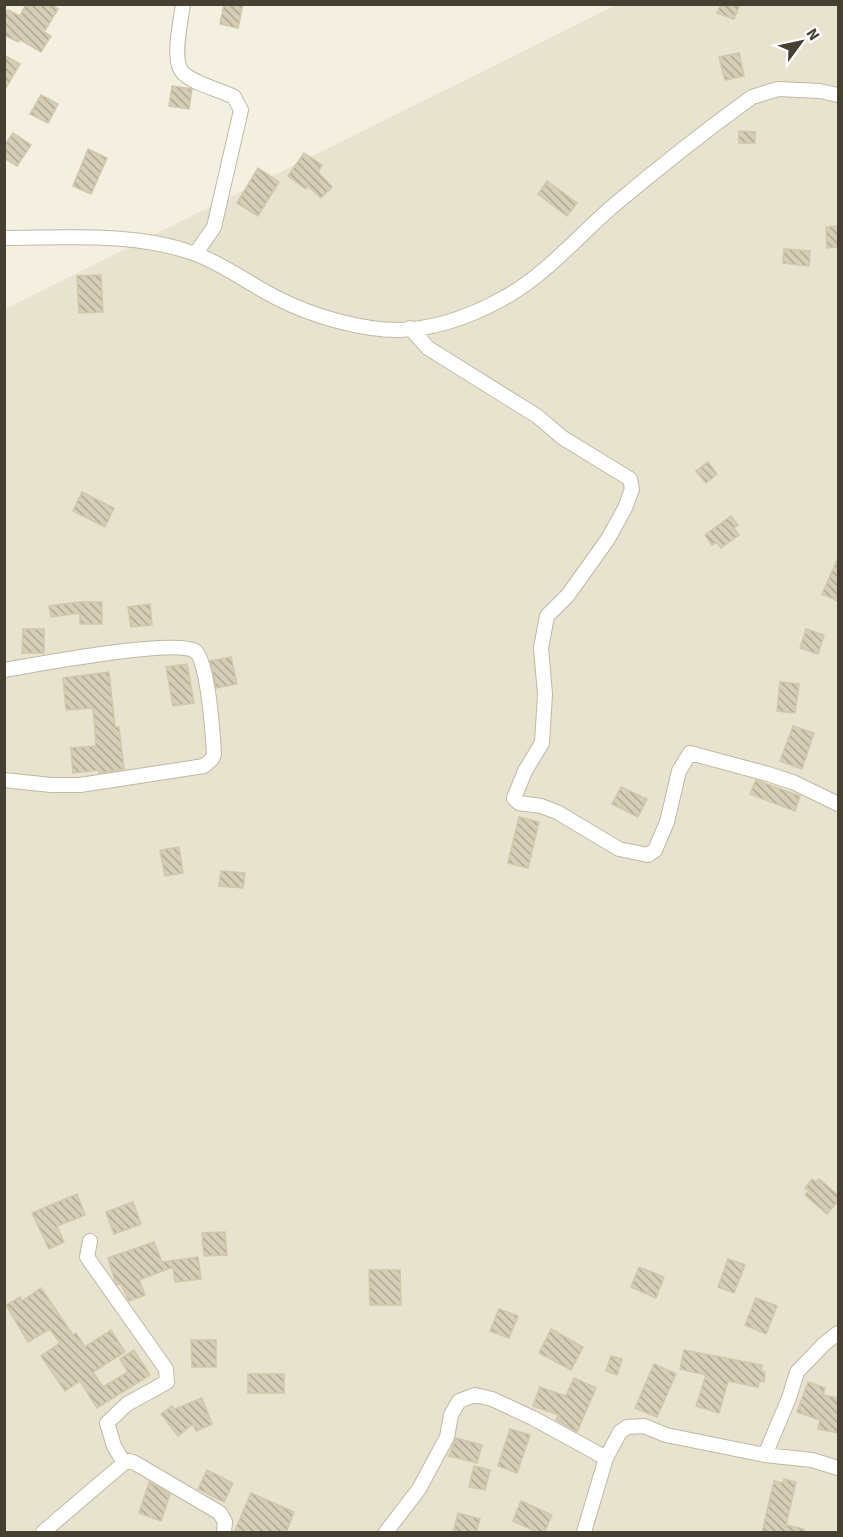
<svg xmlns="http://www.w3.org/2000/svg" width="843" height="1537" viewBox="0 0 843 1537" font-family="'Source Sans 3',sans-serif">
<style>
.residential{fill:#e7e3cf}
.building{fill:url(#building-back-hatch);stroke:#d1c7a9;stroke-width:1.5}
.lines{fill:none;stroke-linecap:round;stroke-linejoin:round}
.minor-casing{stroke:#bfb9a4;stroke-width:16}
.minor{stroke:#fff;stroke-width:14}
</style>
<defs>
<pattern id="building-back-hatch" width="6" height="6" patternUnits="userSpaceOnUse" patternTransform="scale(1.5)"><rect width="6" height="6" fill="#d5cdb6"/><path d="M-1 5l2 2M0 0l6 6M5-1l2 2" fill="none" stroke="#afa895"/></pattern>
</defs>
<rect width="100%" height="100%" fill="#f3f0e2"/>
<!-- residential -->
<path class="residential" d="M 616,5 L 838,5 L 838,1532 L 5,1532 L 5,309 Z"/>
<!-- building -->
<path class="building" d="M 26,4 L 51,4 L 58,9 L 44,32 L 51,36 L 41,52 L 19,39 L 18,42 L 4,35 L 4,17 L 8,10 L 20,16 Z
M 224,4 L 243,4 L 238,28 L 220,24 Z
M 721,4 L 740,4 L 734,19 L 717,13 Z
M 739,53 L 744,76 L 725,80 L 719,57 Z
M 4,55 L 20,64 L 4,91 Z
M 172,86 L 192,89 L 189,109 L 169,106 Z
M 41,95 L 58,104 L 48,123 L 30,114 Z
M 739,131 L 755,132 L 755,143 L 739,143 Z
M 13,133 L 31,145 L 17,166 L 4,158 L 4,146 Z
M 88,149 L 107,158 L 91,194 L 73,186 Z
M 304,153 L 322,165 L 318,172 L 332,187 L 321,198 L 308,186 L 306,189 L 288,176 Z
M 258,168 L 279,182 L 258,216 L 237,203 Z
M 547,181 L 577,203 L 567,216 L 538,194 Z
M 838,226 L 838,247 L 827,248 L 826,227 Z
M 784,249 L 810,251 L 809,266 L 783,263 Z
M 101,275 L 103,312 L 79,313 L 77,276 Z
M 708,462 L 717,474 L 706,483 L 696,471 Z
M 82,492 L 114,508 L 105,527 L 73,511 Z
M 731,516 L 738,525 L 734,528 L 739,535 L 721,548 L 717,542 L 712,545 L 705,535 Z
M 838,558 L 838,601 L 822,594 Z
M 80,602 L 102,602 L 102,624 L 80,624 L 80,613 L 51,617 L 49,606 Z
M 150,604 L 152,625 L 131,627 L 128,607 Z
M 23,629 L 44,629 L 44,653 L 22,653 Z
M 806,629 L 824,635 L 818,654 L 800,648 Z
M 231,657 L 237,684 L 216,688 L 210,661 Z
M 187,664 L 194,703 L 173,706 L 166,667 Z
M 109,672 L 115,727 L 119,727 L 124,769 L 99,773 L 99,770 L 73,773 L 71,748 L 96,746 L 95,729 L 93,708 L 66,710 L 63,678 Z
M 780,682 L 799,684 L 795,713 L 777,711 Z
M 793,726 L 814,733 L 802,769 L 780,761 Z
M 756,780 L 800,796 L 795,811 L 750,794 Z
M 621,787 L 647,799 L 638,817 L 612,804 Z
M 519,817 L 539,822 L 528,868 L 508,863 Z
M 179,847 L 183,873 L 165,876 L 160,850 Z
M 221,871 L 245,873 L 243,888 L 219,886 Z
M 812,1179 L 816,1182 L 819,1179 L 838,1195 L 838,1201 L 827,1214 L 805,1195 L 809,1191 L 805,1188 Z
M 77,1194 L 85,1215 L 57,1226 L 64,1242 L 49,1249 L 32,1213 Z
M 133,1202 L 141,1224 L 114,1234 L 106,1212 Z
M 225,1232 L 227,1255 L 204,1256 L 202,1233 Z
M 154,1242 L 162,1262 L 198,1257 L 201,1279 L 175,1282 L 173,1267 L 139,1280 L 145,1295 L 129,1301 L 121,1284 L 117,1285 L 115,1281 L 108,1258 Z
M 728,1259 L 745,1265 L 734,1293 L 718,1287 Z
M 639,1267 L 664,1277 L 656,1298 L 631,1287 Z
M 369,1270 L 400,1270 L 401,1305 L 370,1305 Z
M 41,1288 L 73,1335 L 76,1333 L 85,1347 L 111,1330 L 125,1352 L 93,1372 L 103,1387 L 128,1372 L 120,1359 L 134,1350 L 150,1375 L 97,1408 L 80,1381 L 65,1391 L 41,1356 L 60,1343 L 50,1329 L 28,1342 L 6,1305 L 20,1297 L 22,1301 Z
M 756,1298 L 777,1306 L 766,1334 L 745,1325 Z
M 499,1309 L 518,1316 L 509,1338 L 490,1331 Z
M 551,1329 L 583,1347 L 571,1370 L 539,1353 Z
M 191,1340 L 216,1340 L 216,1367 L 192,1367 Z
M 684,1350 L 762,1365 L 761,1371 L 765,1372 L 764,1382 L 759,1381 L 758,1387 L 728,1381 L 719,1413 L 696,1406 L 706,1375 L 680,1369 Z
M 611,1356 L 622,1359 L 617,1375 L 606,1371 Z
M 654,1364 L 676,1374 L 657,1417 L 635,1408 Z
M 248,1374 L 284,1374 L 284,1393 L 248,1393 Z
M 574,1378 L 596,1388 L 577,1432 L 556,1420 L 559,1415 L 533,1406 L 540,1387 L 566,1396 Z
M 808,1382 L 825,1388 L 823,1395 L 838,1398 L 838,1433 L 818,1429 L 820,1420 L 797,1412 Z
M 202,1398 L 212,1424 L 196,1431 L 193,1424 L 178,1436 L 161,1414 L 172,1406 L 175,1409 Z
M 510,1429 L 530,1435 L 517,1473 L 498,1466 Z
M 456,1438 L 482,1445 L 477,1463 L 449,1456 Z
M 474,1466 L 490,1470 L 485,1490 L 469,1487 Z
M 207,1470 L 233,1483 L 224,1502 L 198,1489 Z
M 784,1479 L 796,1482 L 786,1525 L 804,1529 L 804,1533 L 762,1533 L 774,1481 L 783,1483 Z
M 149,1482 L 170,1494 L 161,1521 L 139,1513 Z
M 251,1493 L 294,1512 L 286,1533 L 234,1533 Z
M 521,1501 L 552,1515 L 544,1533 L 539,1533 L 513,1521 Z
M 458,1513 L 480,1519 L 476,1533 L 453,1533 Z"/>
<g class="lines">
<defs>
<path id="minor" d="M 183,4 C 181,21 171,61 183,73 C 196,85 219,89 234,97 L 241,110 L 214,227 L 196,253
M 4,238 C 67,238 133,232 193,253 C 220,262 251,285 277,298 C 312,316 360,330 399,330 C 435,329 471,316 502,299 C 545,276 577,237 613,206 C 658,168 705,131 752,97 L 778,89 L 820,91 L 838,95
M 410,328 L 428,348 L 537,416 L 563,438 L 630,479 L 632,489 L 625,508 L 608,539 L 568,595 L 547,616 L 541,648 L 545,694 L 542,743 L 525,771 L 514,798 L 519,803 L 541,806 L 557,812 L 619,849 L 648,855 L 655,850 L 667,822 L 679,771 L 690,753 L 768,774 L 795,783 L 838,804
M 4,670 C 35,665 174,638 195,651 C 208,659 213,737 214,754 L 212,759 L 204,766 L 80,785 L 51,785 L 4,780
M 90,1241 L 87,1257 L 166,1369 L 167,1382 L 127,1404 L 107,1423 L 114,1446 L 124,1463
M 765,1455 L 789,1398 L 797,1372 L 824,1344 L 838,1333
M 43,1532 L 124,1463 L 129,1461 L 135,1463 L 220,1513 L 225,1522 L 224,1532
M 386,1532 L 419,1489 L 447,1437 L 451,1415 L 459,1401 L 475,1395 L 492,1399 L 533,1418 L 606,1458
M 584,1532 L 606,1458 L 620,1432 L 627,1427 L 644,1426 L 666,1435 L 765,1455 L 812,1460 L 838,1468"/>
</defs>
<!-- minor casing -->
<use href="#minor" class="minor-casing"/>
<!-- minor -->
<use href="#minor" class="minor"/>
</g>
<!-- border -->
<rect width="843" height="1537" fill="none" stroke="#454032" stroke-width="12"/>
<!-- north arrow -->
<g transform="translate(801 42) rotate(57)" stroke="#ffffff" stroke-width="4.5" paint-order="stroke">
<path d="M0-4.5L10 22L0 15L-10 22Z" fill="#454032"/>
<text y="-9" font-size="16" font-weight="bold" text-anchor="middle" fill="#454032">N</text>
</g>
</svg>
